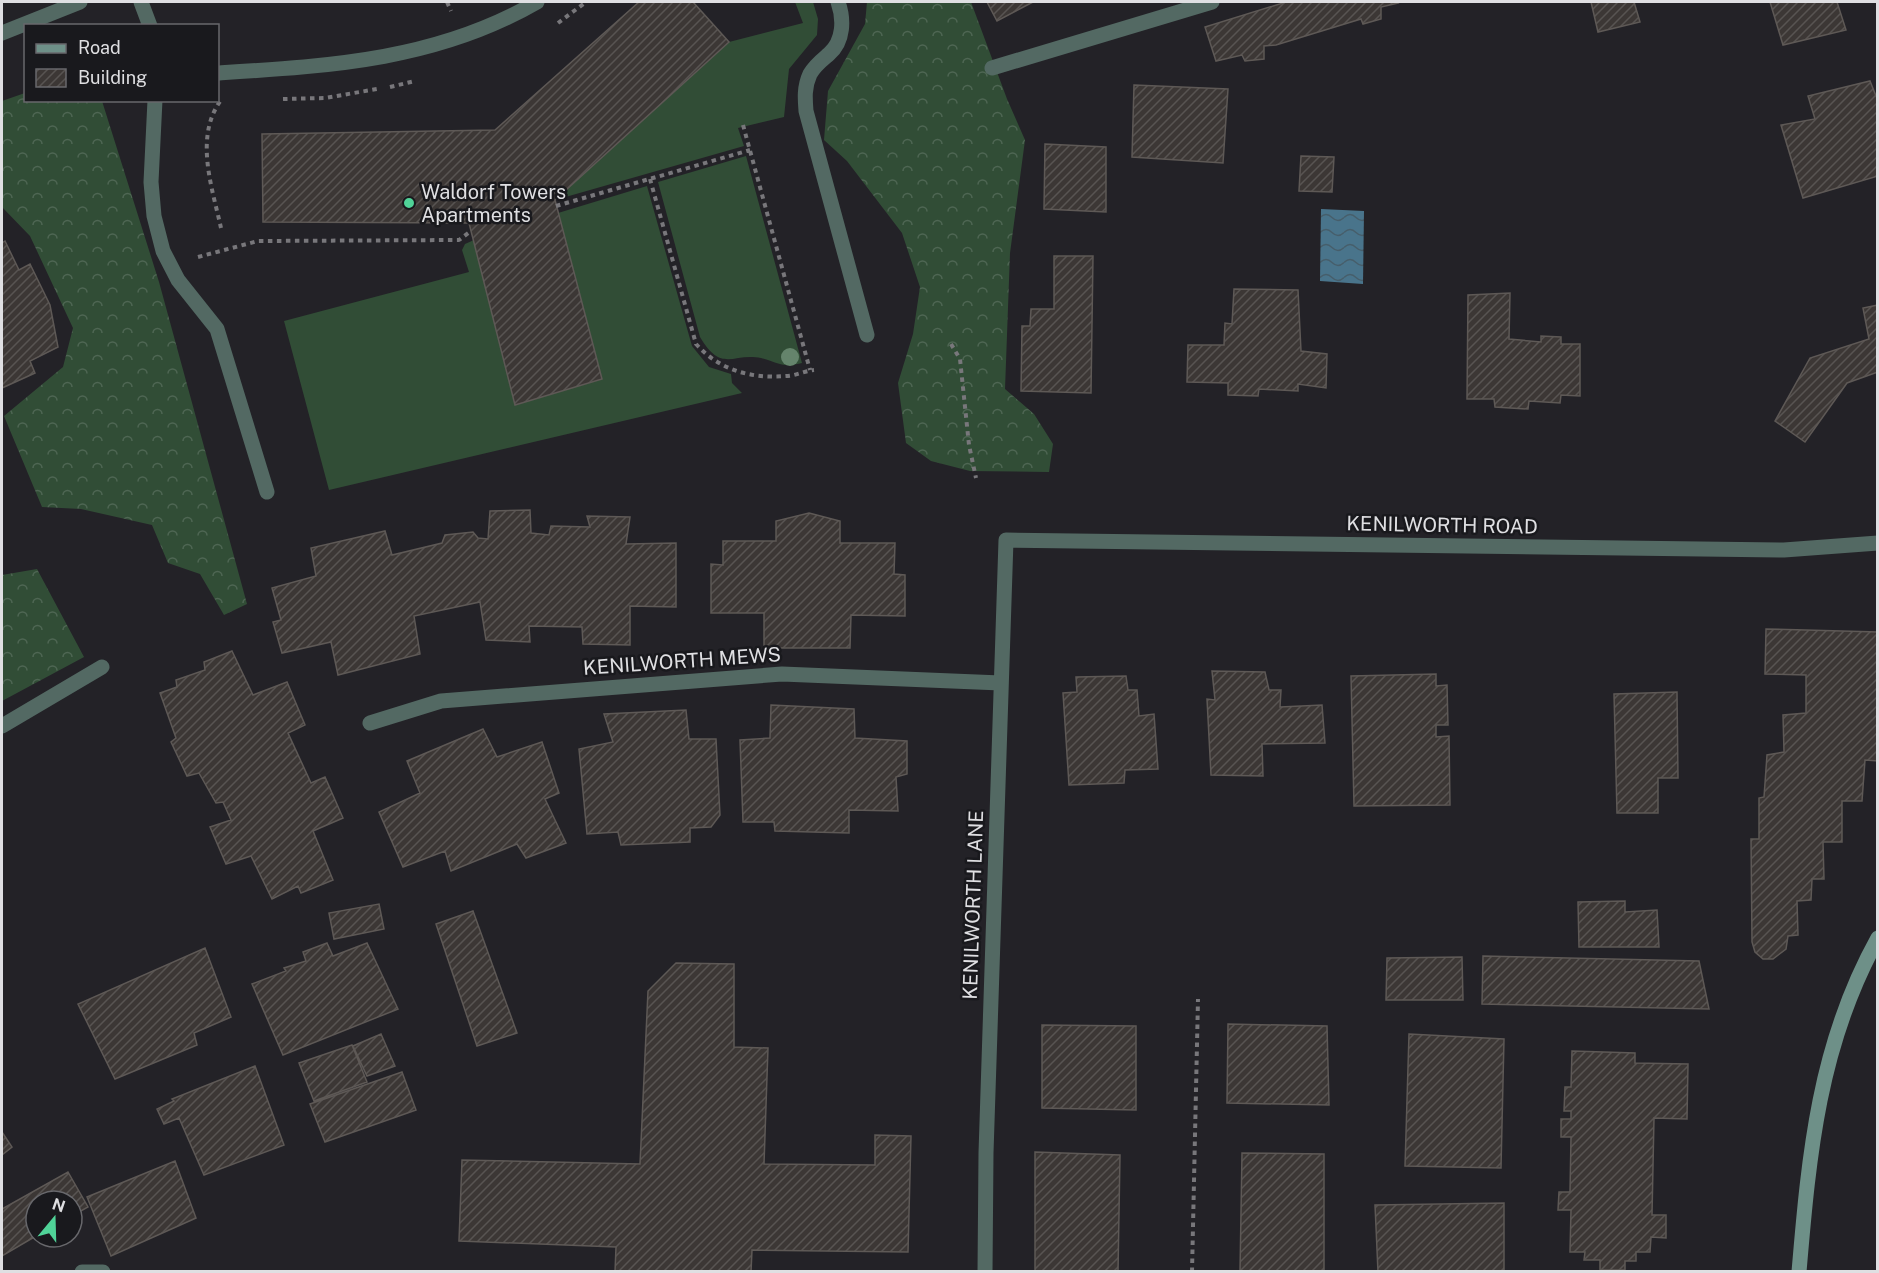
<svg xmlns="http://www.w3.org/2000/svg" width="1879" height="1273" viewBox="0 0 1879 1273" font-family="'Public Sans',sans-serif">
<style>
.grass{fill:#314d36}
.forest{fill:url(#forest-crowns)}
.water{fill:url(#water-waves)}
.building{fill:url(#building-hatch);stroke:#5e5956;stroke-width:1.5}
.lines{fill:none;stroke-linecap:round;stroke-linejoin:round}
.path{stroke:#78777b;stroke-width:4;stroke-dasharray:4.5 4.5;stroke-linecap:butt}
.service{stroke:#536963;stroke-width:15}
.minor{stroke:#536963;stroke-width:15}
.tertiary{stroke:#536963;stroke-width:15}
.secondary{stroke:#6e9088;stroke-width:15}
.tree{fill:#65846c}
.poi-dot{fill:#50d398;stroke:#19191d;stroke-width:2}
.labels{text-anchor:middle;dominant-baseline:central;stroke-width:5;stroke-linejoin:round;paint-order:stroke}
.poi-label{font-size:20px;fill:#dfdfe2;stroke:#19191d;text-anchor:start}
.street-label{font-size:20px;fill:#dfdfe2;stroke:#19191d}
</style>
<defs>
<pattern id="forest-crowns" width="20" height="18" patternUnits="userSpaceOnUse" patternTransform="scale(1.5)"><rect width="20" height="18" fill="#314d36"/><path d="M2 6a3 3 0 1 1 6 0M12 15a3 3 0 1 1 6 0" fill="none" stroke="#4e6653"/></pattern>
<pattern id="water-waves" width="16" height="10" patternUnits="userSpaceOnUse" patternTransform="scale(1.5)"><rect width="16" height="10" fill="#49748b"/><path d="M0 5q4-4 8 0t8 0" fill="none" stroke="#465e6b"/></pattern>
<pattern id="building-hatch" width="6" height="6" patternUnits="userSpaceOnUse" patternTransform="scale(1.5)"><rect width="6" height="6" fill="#3c3735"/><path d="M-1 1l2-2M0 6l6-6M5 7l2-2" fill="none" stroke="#585452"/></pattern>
</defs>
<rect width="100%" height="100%" fill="#232227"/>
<!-- grass -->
<path class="grass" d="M 795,2 L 813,2 L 818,19 L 817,35 L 789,69 L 784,117 L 738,128 L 744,146 L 555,200 L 729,42 L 803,23 Z
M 746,156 L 802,363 C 781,368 780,363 761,358 C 733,352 722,374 700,337 L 658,182 Z
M 647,186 L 692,346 L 709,367 L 731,374 L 732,383 L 742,393 L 329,490 L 284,321 L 469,272 L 462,250 L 465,244 L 474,240 L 515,405 L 602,379 L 558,213 Z"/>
<!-- forest -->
<path class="forest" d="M 867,2 L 971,2 L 1007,99 L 1025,140 L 1010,253 L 1005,389 L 1034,414 L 1053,444 L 1049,472 L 970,471 L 931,461 L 906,443 L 898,383 L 913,334 L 920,287 L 902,233 L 847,161 L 824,140 L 828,91 L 865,24 Z
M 25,93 L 26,100 L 102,101 L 159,282 L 247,604 L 224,615 L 200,574 L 168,563 L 152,525 L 81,509 L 42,507 L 4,416 L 63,367 L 73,328 L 30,236 L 2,207 L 2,101 Z
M 37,569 L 84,657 L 2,701 L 2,575 Z"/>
<!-- water -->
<path class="water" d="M 1321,209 L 1364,211 L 1363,284 L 1320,281 Z"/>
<!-- building -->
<path class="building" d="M 639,2 L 693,2 L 729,42 L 555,200 L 602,379 L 515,405 L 469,223 L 263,222 L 262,134 L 495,130 Z
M 987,2 L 1033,2 L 997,21 Z
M 1286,2 L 1397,2 L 1398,3 L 1381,7 L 1381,19 L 1363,24 L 1361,19 L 1276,45 L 1264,46 L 1264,59 L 1245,61 L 1242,55 L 1216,61 L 1205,27 Z
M 1591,2 L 1634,2 L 1640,22 L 1598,32 Z
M 1770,2 L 1837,2 L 1846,30 L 1783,45 Z
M 1870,81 L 1878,101 L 1878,176 L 1803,198 L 1781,125 L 1815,119 L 1808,96 Z
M 1134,85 L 1228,89 L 1223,163 L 1132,157 Z
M 1045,144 L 1106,147 L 1106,212 L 1044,209 Z
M 1301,156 L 1334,157 L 1332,192 L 1299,191 Z
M 5,241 L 19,270 L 30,264 L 50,305 L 58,347 L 30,361 L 35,373 L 2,388 L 2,243 Z
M 1054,256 L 1093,256 L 1091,393 L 1021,391 L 1022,326 L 1030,326 L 1031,309 L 1054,309 Z
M 1234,289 L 1298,290 L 1301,351 L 1327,354 L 1326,388 L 1298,384 L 1298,391 L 1259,389 L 1258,396 L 1228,395 L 1228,383 L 1187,382 L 1188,345 L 1224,345 L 1225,323 L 1232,324 Z
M 1510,293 L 1509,339 L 1541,342 L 1541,336 L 1561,337 L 1561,344 L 1580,344 L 1580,396 L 1561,395 L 1560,403 L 1529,401 L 1528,409 L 1495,407 L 1494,399 L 1467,399 L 1468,295 Z
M 1878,305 L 1878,372 L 1847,383 L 1805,442 L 1775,421 L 1810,358 L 1869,339 L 1863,308 Z
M 530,510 L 531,533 L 549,535 L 551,526 L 590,527 L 587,516 L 630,517 L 626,544 L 676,543 L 676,607 L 630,606 L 630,645 L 583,644 L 582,627 L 529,626 L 530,642 L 486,640 L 480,602 L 414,616 L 420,654 L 338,675 L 331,642 L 282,653 L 273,622 L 281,620 L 272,588 L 316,576 L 311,548 L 385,531 L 392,555 L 442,543 L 445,535 L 473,532 L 478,538 L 488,539 L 490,511 Z
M 809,513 L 840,521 L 840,543 L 895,543 L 894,574 L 905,575 L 905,616 L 851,615 L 850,648 L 764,648 L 764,613 L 711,613 L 711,564 L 723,565 L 723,541 L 776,541 L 776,521 Z
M 1766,629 L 1878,632 L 1878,761 L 1865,760 L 1862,801 L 1842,801 L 1842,842 L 1823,842 L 1824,879 L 1812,879 L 1811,900 L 1797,901 L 1798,935 L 1788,936 L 1786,949 L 1773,959 L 1763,959 L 1755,952 L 1752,942 L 1751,839 L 1759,839 L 1759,798 L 1764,797 L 1767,755 L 1784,752 L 1783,715 L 1806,713 L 1806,675 L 1765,674 Z
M 232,651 L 253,695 L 287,682 L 305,725 L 288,733 L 311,783 L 325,777 L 343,818 L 313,831 L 333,880 L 301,893 L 298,886 L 272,899 L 251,856 L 226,864 L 210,827 L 231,820 L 223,802 L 216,803 L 199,773 L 187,776 L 171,742 L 176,738 L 160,693 L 177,687 L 176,680 L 205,670 L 204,662 Z
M 1212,671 L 1265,672 L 1269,690 L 1281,690 L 1280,707 L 1322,705 L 1325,743 L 1262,744 L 1263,776 L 1211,775 L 1207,699 L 1215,700 Z
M 1436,674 L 1436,686 L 1447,685 L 1448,725 L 1436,725 L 1436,737 L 1449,736 L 1450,805 L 1354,806 L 1351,676 Z
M 1126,676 L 1128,690 L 1137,690 L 1139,716 L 1154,714 L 1158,769 L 1125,770 L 1124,783 L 1069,785 L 1063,693 L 1077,692 L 1076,677 Z
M 1677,692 L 1678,778 L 1658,778 L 1658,813 L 1617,813 L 1614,694 Z
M 771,705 L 854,709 L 855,738 L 907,741 L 907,774 L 896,777 L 898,811 L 849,810 L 849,833 L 775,831 L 774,822 L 743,822 L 740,740 L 770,738 Z
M 686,710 L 689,739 L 716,739 L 720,815 L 711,827 L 690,828 L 690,842 L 621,845 L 618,832 L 587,834 L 579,749 L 613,742 L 604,714 Z
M 483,729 L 497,757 L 542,742 L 559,793 L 545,799 L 566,843 L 526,858 L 517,844 L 451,871 L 445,851 L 403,867 L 379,812 L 420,793 L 407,761 Z
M 1625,901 L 1625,912 L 1657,910 L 1659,947 L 1579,947 L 1578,902 Z
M 379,904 L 384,929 L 334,939 L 329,913 Z
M 473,911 L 517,1033 L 477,1046 L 436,924 Z
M 327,943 L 333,956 L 367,943 L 398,1009 L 283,1055 L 252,984 L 286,971 L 284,968 L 306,961 L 303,952 Z
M 205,948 L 231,1017 L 194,1033 L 197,1045 L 115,1079 L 78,1004 Z
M 1483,956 L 1699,961 L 1709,1009 L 1482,1004 Z
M 1462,957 L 1463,1000 L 1386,1000 L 1387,958 Z
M 676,963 L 734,964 L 734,1047 L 768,1048 L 764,1164 L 875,1165 L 875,1135 L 911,1136 L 908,1252 L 752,1250 L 751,1272 L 615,1272 L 616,1247 L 459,1241 L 462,1160 L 640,1164 L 648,991 Z
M 1228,1024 L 1327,1026 L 1329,1105 L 1227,1103 Z
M 1042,1025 L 1136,1026 L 1136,1110 L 1042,1108 Z
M 381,1034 L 395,1066 L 367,1076 L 353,1046 Z
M 1409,1034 L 1504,1039 L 1501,1168 L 1405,1166 Z
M 352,1045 L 367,1082 L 314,1101 L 299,1063 Z
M 1572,1051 L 1635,1053 L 1635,1063 L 1688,1064 L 1687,1119 L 1654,1118 L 1652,1215 L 1666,1215 L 1666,1238 L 1651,1237 L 1650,1252 L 1636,1252 L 1636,1261 L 1625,1261 L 1625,1270 L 1600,1270 L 1600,1260 L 1584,1260 L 1585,1252 L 1570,1252 L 1571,1210 L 1558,1210 L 1559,1192 L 1570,1192 L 1571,1137 L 1561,1137 L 1561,1119 L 1571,1119 L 1571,1111 L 1564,1111 L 1565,1087 L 1571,1087 Z
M 255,1066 L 284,1145 L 204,1175 L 179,1118 L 164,1124 L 157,1109 L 174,1101 L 172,1099 Z
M 402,1072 L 416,1110 L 325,1142 L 310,1104 Z
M 2,1132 L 12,1147 L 2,1155 Z
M 1035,1152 L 1120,1155 L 1118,1272 L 1035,1272 Z
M 1242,1153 L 1324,1154 L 1324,1272 L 1240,1272 Z
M 175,1161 L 196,1218 L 111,1256 L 87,1197 Z
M 68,1172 L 88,1207 L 72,1216 L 72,1201 L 36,1201 L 36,1236 L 2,1256 L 2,1209 Z
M 1504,1203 L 1504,1272 L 1378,1272 L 1375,1205 Z"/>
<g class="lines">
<!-- path -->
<path class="path" d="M 447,2 L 451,11
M 558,23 L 586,2
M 390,87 L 415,81
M 283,99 L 325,98 L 377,89
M 743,125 L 810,370
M 650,179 L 696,344 C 719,370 751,379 786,376 C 795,376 804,371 814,370
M 556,206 L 750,150
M 221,228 C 212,187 194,137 221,100
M 198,257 L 258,241 L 459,240 L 471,231
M 951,344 L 960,359 L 969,445 L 976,478
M 1192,1272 L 1198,999"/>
<!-- service -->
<path class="service" d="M 141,2 L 150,26
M 838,2 C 844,19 844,41 829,54 C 822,60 815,65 810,74 C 804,87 805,99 806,111 L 867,335
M 218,73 C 331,66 437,60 537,2
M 155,100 L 151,182 L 154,216 L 163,251 L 178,280 L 217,329 L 267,492
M 82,1272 L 103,1272"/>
<!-- minor -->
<path class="minor" d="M 992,68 L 1212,2
M 370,723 L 441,701 L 782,674 L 1001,683
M 2,726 L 102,667
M 985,1272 L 986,1153 L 1006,540 L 1784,550 L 1878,543"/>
<!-- tertiary -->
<path class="tertiary" d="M 2,33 L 80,2"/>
<!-- secondary -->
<path class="secondary" d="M 1799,1272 C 1809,1153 1819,1044 1878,938"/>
</g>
<!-- trees -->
<circle class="tree" cx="790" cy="357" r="9"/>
<!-- markers -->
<circle class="poi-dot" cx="409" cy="203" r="6"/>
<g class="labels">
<!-- poi labels -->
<g class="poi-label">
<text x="421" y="192">Waldorf Towers<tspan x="421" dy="23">Apartments</tspan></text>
</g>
<!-- street labels -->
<g class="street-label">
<text transform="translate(1442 525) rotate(1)">KENILWORTH ROAD</text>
<text transform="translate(682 661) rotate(-4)">KENILWORTH MEWS</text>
<text transform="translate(973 905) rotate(-88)">KENILWORTH LANE</text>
</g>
</g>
<!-- border -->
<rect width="1879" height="1273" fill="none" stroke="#dfdfe2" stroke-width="6"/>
<!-- legend -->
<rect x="24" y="24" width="195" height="78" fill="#19191d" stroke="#68686c" stroke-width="1.5"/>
<rect x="36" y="44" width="30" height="9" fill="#6e9088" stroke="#68686c" stroke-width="1.5"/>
<text x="78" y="54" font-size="18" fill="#dfdfe2">Road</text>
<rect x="36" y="69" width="30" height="18" fill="url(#building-hatch)" stroke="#68686c" stroke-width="1.5"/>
<text x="78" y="84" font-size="18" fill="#dfdfe2">Building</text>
<!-- north arrow -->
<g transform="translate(54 1219) rotate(19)"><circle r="28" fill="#19191d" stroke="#68686c" stroke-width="1.5"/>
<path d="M0-4.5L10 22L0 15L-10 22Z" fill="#50d398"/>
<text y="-9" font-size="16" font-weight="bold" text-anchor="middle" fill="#dfdfe2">N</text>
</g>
</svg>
